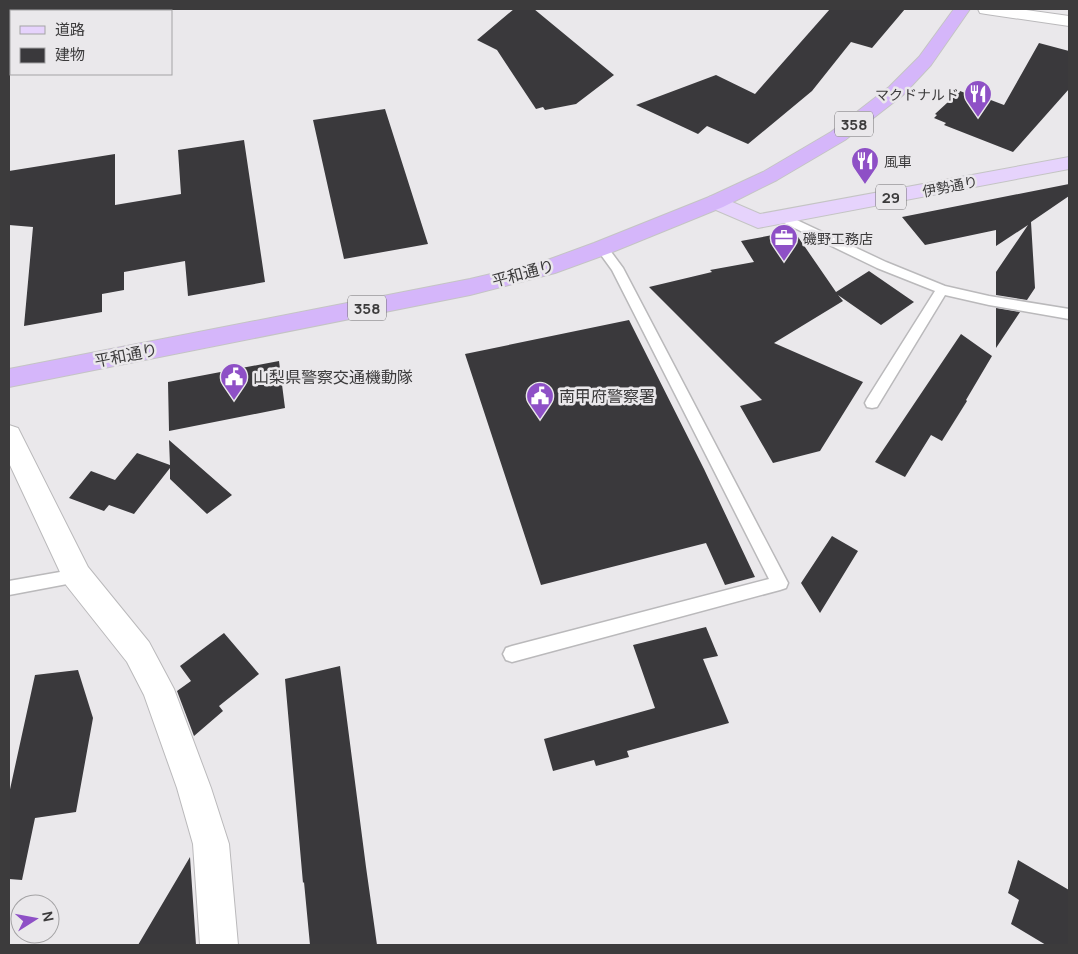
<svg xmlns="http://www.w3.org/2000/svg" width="1078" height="954" viewBox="0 0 1078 954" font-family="Manrope,'Noto Sans JP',sans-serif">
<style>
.building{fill:#3a393c}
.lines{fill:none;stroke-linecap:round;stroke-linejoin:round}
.lane-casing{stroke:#bab9bb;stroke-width:3}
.street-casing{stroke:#bab9bb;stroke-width:2}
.primary-casing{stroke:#c4c4c4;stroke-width:2}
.highway-casing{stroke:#c4c4c4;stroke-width:2}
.lane{fill:#fff;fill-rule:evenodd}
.street{fill:#fff;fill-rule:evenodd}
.primary{fill:#e6d3fc;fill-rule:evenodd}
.highway{fill:#d5b6fa;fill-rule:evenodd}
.labels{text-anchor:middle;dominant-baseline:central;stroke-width:5;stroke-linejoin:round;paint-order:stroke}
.far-poi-label{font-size:14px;fill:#3c3b3c;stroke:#eae8eb;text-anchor:start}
.far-street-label{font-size:14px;fill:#3c3b3c;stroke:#eae8eb}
.shield{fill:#eae8eb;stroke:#706f70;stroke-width:1}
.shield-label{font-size:15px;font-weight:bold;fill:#3c3b3c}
.street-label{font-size:16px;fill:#3c3b3c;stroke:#eae8eb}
.poi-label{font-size:16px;fill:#3c3b3c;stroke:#eae8eb;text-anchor:start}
</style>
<rect width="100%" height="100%" fill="#eae8eb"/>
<!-- building -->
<path class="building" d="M 514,9 L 534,9 L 614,75 L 576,104 L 545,110 L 543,107 L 536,109 L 497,50 L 477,40 Z
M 830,9 L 905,9 L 872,48 L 851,42 L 812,91 L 748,144 L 707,126 L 698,134 L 636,105 L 716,75 L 755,94 Z
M 1039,43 L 1069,51 L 1069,89 L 1013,152 L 944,125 L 946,123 L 934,118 L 937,115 L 935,114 L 960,91 L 973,96 L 975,94 L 1004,105 Z
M 385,109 L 428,244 L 344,259 L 313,120 Z
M 244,140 L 265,282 L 188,296 L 185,261 L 124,272 L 124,290 L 102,294 L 102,312 L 24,326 L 33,227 L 9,225 L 9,171 L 115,154 L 115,205 L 181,194 L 178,150 Z
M 1069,184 L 1069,196 L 1031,222 L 1035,288 L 1027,300 L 996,295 L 996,272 L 1028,225 L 996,246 L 996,230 L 925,245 L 902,217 Z
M 794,231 L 836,292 L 869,271 L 914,302 L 881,325 L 838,295 L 843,301 L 774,343 L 863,382 L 820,451 L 773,463 L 740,406 L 762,400 L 649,287 L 712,272 L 710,270 L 754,262 L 741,241 Z
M 996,308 L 1020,312 L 996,348 Z
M 629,320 L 704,469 L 755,577 L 725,585 L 706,543 L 541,585 L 465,354 Z
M 961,334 L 992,356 L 966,400 L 967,401 L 942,441 L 931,435 L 905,477 L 875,462 Z
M 279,361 L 285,408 L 169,431 L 168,382 Z
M 169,440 L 232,495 L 207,514 L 170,479 L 170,468 L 134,514 L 109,505 L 104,511 L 69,498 L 91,471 L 115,480 L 137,453 L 170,465 Z
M 832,536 L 858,551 L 820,613 L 801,583 Z
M 706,627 L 718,656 L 703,659 L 729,723 L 627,751 L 629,757 L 596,766 L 594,760 L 553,771 L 544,739 L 655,708 L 633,645 Z
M 224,633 L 259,674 L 219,706 L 223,711 L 194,736 L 177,691 L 191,681 L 180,666 Z
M 340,666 L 366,867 L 377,945 L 310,945 L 304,882 L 303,883 L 285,679 Z
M 78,670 L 93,718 L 76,812 L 35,818 L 22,880 L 9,879 L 9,794 L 35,675 Z
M 190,857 L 196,945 L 138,945 Z
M 1018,860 L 1069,890 L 1069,945 L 1046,945 L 1011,924 L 1019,900 L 1008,893 Z"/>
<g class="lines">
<defs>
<path id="lane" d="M 784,214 L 886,262 L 945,286 L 989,296 L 1069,309 L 1069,319 L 989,305 L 945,295 L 877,407 L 872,408 L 867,407 L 865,403 L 867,399 L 935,291 L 877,268 L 780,221 L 778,218 L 780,215 Z
M 602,244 L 606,245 L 623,268 L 788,583 L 786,588 L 780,590 L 512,662 L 506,660 L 503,654 L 506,648 L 512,646 L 769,579 L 612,270 L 596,248 Z
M 77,569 L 83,571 L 85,576 L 83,581 L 9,595 L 9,581 Z"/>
<path id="street" d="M 978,9 L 1019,9 L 1069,16 L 1069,26 L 986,14 L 980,13 Z
M 9,425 L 18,428 L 88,567 L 149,642 L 174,689 L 211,788 L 229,844 L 238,945 L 200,945 L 193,844 L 177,788 L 144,695 L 127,662 L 66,585 L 9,463 Z"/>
<path id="primary" d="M 1069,157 L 1069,169 L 758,228 L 709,207 L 705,202 L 709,197 L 716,195 L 760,214 Z"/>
<path id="highway" d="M 954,9 L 970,9 L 931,65 L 903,95 L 845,140 L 777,180 L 723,207 L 610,253 L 555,273 L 470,295 L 9,387 L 9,369 L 470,279 L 542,262 L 594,243 L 709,197 L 763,172 L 831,132 L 889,87 L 919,57 Z"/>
</defs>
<!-- lane casing -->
<use href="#lane" class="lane-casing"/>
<!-- street casing -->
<use href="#street" class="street-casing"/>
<!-- primary casing -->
<use href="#primary" class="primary-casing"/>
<!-- highway casing -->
<use href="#highway" class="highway-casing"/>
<!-- lane -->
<use href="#lane" class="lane"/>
<!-- street -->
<use href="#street" class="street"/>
<!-- primary -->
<use href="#primary" class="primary"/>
<!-- highway -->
<use href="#highway" class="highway"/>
</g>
<!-- icons -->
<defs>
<symbol id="restaurant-pin" viewBox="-11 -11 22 30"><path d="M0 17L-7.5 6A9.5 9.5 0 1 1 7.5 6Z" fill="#8e50c6" stroke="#eae8eb"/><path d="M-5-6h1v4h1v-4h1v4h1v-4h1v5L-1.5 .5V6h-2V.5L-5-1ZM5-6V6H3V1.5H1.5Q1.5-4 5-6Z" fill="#fff"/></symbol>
<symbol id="office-pin" viewBox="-11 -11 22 30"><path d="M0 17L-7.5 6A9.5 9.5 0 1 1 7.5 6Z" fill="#8e50c6" stroke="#eae8eb"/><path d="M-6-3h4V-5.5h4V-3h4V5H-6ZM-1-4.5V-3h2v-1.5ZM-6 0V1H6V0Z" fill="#fff"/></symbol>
<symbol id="civic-pin" viewBox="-11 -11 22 30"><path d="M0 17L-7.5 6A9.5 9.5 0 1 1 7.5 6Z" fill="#8e50c6" stroke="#eae8eb"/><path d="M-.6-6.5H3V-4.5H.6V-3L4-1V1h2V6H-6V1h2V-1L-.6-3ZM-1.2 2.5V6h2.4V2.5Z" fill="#fff"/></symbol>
</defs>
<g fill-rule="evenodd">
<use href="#restaurant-pin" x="962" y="78" width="32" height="43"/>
<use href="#restaurant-pin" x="849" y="145" width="32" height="43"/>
<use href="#office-pin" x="768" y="222" width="32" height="43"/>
<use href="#civic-pin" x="218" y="361" width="32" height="43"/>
<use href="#civic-pin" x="524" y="380" width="32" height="43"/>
</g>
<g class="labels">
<!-- far-poi labels -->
<g class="far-poi-label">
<text x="959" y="94" text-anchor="end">マクドナルド</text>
<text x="884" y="161">風車</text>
<text x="803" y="238">磯野工務店</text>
</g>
<!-- far-street labels -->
<g class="far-street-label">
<text transform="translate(950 186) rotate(-11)">伊勢通り</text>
</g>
<!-- shield labels -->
<g class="shield">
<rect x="835" y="111.5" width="38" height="25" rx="4"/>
<rect x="876" y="184.5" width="30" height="25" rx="4"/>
<rect x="348" y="295.5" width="38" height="25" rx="4"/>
</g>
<g class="shield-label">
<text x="854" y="124">358</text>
<text x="891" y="197">29</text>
<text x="367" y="308">358</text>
</g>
<!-- street labels -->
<g class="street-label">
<text transform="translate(523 273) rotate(-15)">平和通り</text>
<text transform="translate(126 355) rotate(-11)">平和通り</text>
</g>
<!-- poi labels -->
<g class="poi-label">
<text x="253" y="377">山梨県警察交通機動隊</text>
<text x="559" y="396">南甲府警察署</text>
</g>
</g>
<!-- border -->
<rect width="1078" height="954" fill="none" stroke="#3c3b3c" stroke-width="20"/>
<!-- legend -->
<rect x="10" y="10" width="162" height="65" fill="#eae8eb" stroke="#a4a3a5"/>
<rect x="20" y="26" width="25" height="8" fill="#e6d3fc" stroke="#a4a3a5"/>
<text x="55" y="35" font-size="15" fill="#3c3b3c">道路</text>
<rect x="20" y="48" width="25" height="15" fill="#3a393c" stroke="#a4a3a5"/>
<text x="55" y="60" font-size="15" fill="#3c3b3c">建物</text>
<!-- north arrow -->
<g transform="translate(35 919) rotate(79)"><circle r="24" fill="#eae8eb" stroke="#a4a3a5"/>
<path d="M0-4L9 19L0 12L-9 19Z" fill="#8e50c6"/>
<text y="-8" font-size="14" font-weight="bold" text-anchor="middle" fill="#3c3b3c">N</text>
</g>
</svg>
